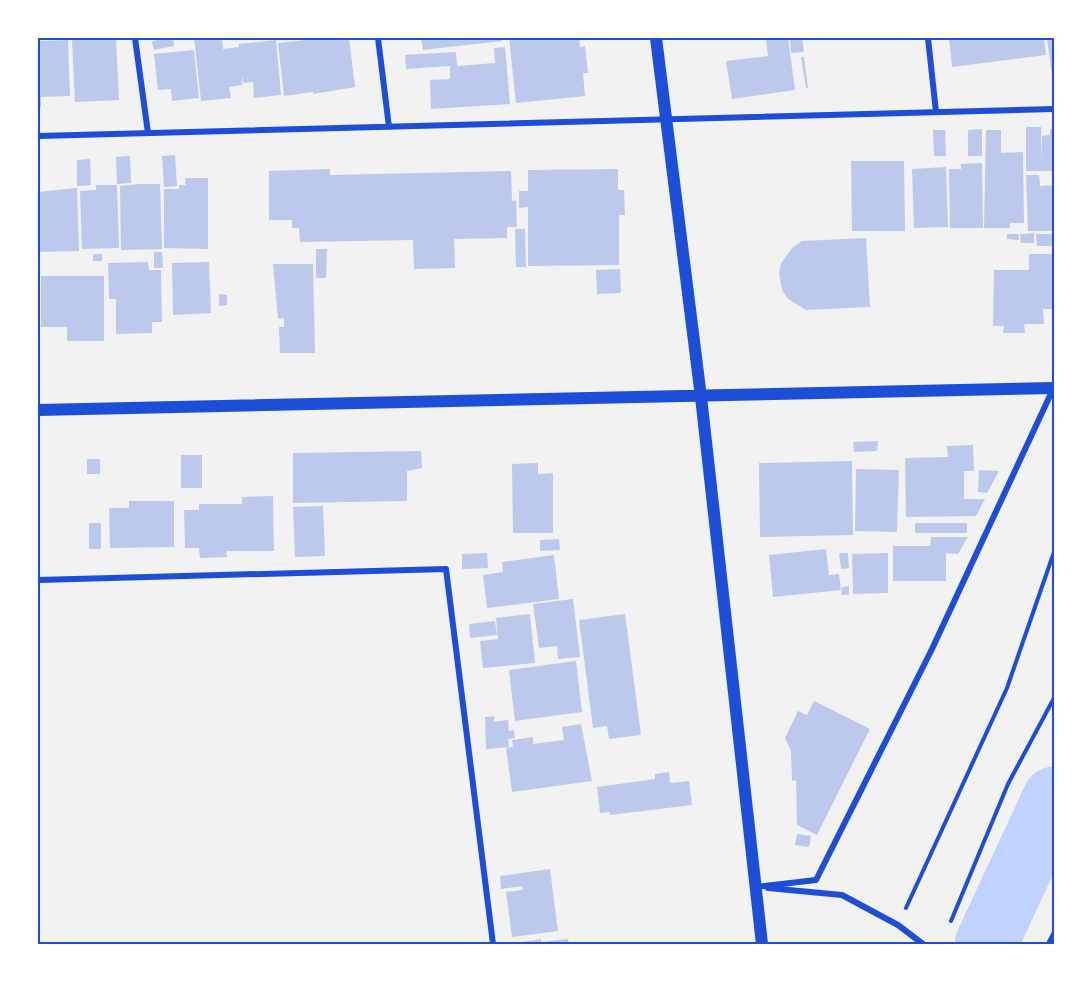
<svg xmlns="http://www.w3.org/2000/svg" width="1092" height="982" viewBox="0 0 1092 982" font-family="Signika,sans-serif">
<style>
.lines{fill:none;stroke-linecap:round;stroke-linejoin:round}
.river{stroke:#bfd3fe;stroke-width:63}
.building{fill:#bdc9ec}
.path{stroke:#1d4ed8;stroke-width:4}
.minor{stroke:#1d4ed8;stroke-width:6}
.secondary{stroke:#1d4ed8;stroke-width:12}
.neatline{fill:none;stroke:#1d4ed8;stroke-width:2}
</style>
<rect width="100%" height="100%" fill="#f2f2f2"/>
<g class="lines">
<!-- river -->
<path class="river" d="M 986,944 L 1054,798"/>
</g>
<!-- building -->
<path class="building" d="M 111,38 L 116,38 L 119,100 L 75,102 L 72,40 Z
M 160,38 L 173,38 L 174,46 L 154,50 L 152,42 Z
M 194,38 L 222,38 L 223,49 L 239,47 L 239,44 L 276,40 L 281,95 L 254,98 L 253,82 L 243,83 L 242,75 L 242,85 L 229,87 L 231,98 L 201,101 Z
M 326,38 L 349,38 L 355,87 L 313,94 L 313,92 L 284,96 L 278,43 Z
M 421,38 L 501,38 L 502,41 L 423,50 Z
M 509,38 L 579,38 L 580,47 L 585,46 L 588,73 L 583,73 L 585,96 L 516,103 Z
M 766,38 L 788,38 L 795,90 L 732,99 L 726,61 L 768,56 Z
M 790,38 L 802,38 L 804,52 L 791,53 Z
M 949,38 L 1044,38 L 1046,55 L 952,67 Z
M 1047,38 L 1054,38 L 1054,79 L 1051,69 Z
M 68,40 L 70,96 L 41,97 L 41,107 L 38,108 L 38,41 Z
M 505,47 L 510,104 L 431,109 L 430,80 L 450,79 L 450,66 L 406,69 L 405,55 L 456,52 L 457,66 L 495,63 L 494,48 Z
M 194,50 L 199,98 L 172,101 L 171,89 L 158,90 L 154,54 Z
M 801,57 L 804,57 L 808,88 L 806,88 Z
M 1026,127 L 1041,127 L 1041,161 L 1042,136 L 1050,135 L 1050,129 L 1054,129 L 1054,171 L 1026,171 Z
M 982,129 L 982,156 L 968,156 L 968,130 Z
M 933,130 L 945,130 L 946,156 L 934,156 Z
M 986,130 L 1001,130 L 1001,153 L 1023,152 L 1024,223 L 1010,223 L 1010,228 L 984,228 Z
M 175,155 L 177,186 L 164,187 L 162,156 Z
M 130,156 L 131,183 L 117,184 L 116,157 Z
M 90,159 L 91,185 L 77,186 L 77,160 Z
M 851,161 L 904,161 L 905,231 L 852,231 Z
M 982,163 L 983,228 L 950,228 L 949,169 L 961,169 L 961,164 Z
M 946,167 L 948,227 L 914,228 L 912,169 Z
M 330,169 L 330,175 L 511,171 L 512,201 L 516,200 L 517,227 L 507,227 L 507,238 L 454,239 L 455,268 L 414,269 L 413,240 L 300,242 L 299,228 L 292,228 L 292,220 L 269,220 L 269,171 Z
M 618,169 L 618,190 L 624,190 L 625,215 L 619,215 L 619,265 L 528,266 L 528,207 L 519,208 L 519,191 L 528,191 L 528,170 Z
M 1026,175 L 1039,175 L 1040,186 L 1054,185 L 1054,231 L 1028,231 Z
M 185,178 L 208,178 L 208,249 L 164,248 L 164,189 L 179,189 L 179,185 L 186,185 Z
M 140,184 L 160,184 L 162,249 L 121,250 L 120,186 Z
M 96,185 L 117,185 L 119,248 L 82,249 L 80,191 L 96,190 Z
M 77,188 L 79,251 L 38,252 L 38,192 Z
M 515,229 L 525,229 L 526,267 L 516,267 Z
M 1034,233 L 1034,243 L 1021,243 L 1020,234 Z
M 1007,234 L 1019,234 L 1019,240 L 1007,239 Z
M 1036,234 L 1054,234 L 1054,246 L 1037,246 Z
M 866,238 L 870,307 L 806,310 L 788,299 L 782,290 L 779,274 L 781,263 L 793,247 L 802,241 Z
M 316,249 L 327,249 L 326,278 L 316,278 Z
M 154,252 L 162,252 L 163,268 L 154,268 Z
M 93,254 L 102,254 L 102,261 L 93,261 Z
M 1029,254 L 1054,254 L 1054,309 L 1043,309 L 1044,324 L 1024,324 L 1025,333 L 1003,333 L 1004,326 L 993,326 L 994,270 L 1029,270 Z
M 148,262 L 149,270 L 161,270 L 162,322 L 152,322 L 152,333 L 116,334 L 116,299 L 109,299 L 108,263 Z
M 209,262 L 211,313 L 173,315 L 172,263 Z
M 273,264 L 313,264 L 315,353 L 280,353 L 279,327 L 284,327 L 284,318 L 278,319 Z
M 620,269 L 621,293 L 597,294 L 596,270 Z
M 41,276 L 104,276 L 104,341 L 67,341 L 67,327 L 41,327 Z
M 219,294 L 227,295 L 227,305 L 219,306 Z
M 878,441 L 877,451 L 854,452 L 853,442 Z
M 973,445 L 974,471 L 964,471 L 964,499 L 985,499 L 976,516 L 906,517 L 905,458 L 948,457 L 947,446 Z
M 421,451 L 422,468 L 407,471 L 407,501 L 293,503 L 293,453 Z
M 181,455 L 202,455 L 202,488 L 181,488 Z
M 87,459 L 100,459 L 100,474 L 87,474 Z
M 852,461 L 853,535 L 760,537 L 759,463 Z
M 538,463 L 538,474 L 553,473 L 553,533 L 513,533 L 512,464 Z
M 856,469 L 899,470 L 897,532 L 855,531 Z
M 979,470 L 999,471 L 987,493 L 978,492 Z
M 273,496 L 274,551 L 226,551 L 227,557 L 200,558 L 199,548 L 185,548 L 184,510 L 199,510 L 199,504 L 242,504 L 242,497 Z
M 129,501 L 174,501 L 174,547 L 110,548 L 109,508 L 129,508 Z
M 323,506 L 325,556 L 295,557 L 293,507 Z
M 89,523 L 101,523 L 101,549 L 89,549 Z
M 915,523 L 967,523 L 967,533 L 915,533 Z
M 931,537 L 968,537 L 958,554 L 946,553 L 946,581 L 893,581 L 893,546 L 930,546 Z
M 559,539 L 560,550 L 540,551 L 540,540 Z
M 826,549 L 829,575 L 839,574 L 841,590 L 773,597 L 769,555 Z
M 487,553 L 488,568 L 462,569 L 462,554 Z
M 839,553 L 848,553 L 849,568 L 841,569 Z
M 888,553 L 888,593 L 853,594 L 852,554 Z
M 554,555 L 559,599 L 487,608 L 483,575 L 503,572 L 502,562 Z
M 849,586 L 849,595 L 841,595 L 842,587 Z
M 573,599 L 580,657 L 558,659 L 557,646 L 539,648 L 533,604 Z
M 530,614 L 535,663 L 483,668 L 480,641 L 498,639 L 496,618 Z
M 625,614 L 641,735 L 609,739 L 607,726 L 593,728 L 579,620 Z
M 495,621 L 497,635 L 470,638 L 469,624 Z
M 576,661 L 582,712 L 515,721 L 509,670 Z
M 814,701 L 870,729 L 817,835 L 797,825 L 796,780 L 792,781 L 791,751 L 785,738 L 798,711 L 807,715 Z
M 494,716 L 494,722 L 508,720 L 509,731 L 514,730 L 515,738 L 508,739 L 509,747 L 486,749 L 485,717 Z
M 581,724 L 592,781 L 512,792 L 506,748 L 516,746 L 513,746 L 512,740 L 533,737 L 533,744 L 564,740 L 562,727 Z
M 669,772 L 670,783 L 689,781 L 692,805 L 610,815 L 610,812 L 600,813 L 597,787 L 655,779 L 655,774 Z
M 797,834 L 811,836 L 809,847 L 795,845 Z
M 550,869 L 558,931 L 512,937 L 506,892 L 523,890 L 522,886 L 501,889 L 500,876 Z
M 541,939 L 541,942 L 568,939 L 569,944 L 511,944 Z"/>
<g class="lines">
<!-- path -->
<path class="path" d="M 906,908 L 1007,688 L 1054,552
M 951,921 L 1008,784 L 1054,698"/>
<!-- minor -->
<path class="minor" d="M 135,38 L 148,133
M 378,38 L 389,127
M 928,38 L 936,112
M 38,136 L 1054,109
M 38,580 L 446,569 L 493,944
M 756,887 L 816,880 L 932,649 L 1054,387
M 768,888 L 842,895 L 898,925 L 923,944
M 1049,944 L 1054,934"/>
<!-- secondary -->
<path class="secondary" d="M 656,38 L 701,397 L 762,944
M 38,410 L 1054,388"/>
</g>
<!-- border -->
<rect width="1092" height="982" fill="none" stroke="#ffffff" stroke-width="78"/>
<rect x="39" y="39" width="1014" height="904" class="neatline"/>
</svg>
